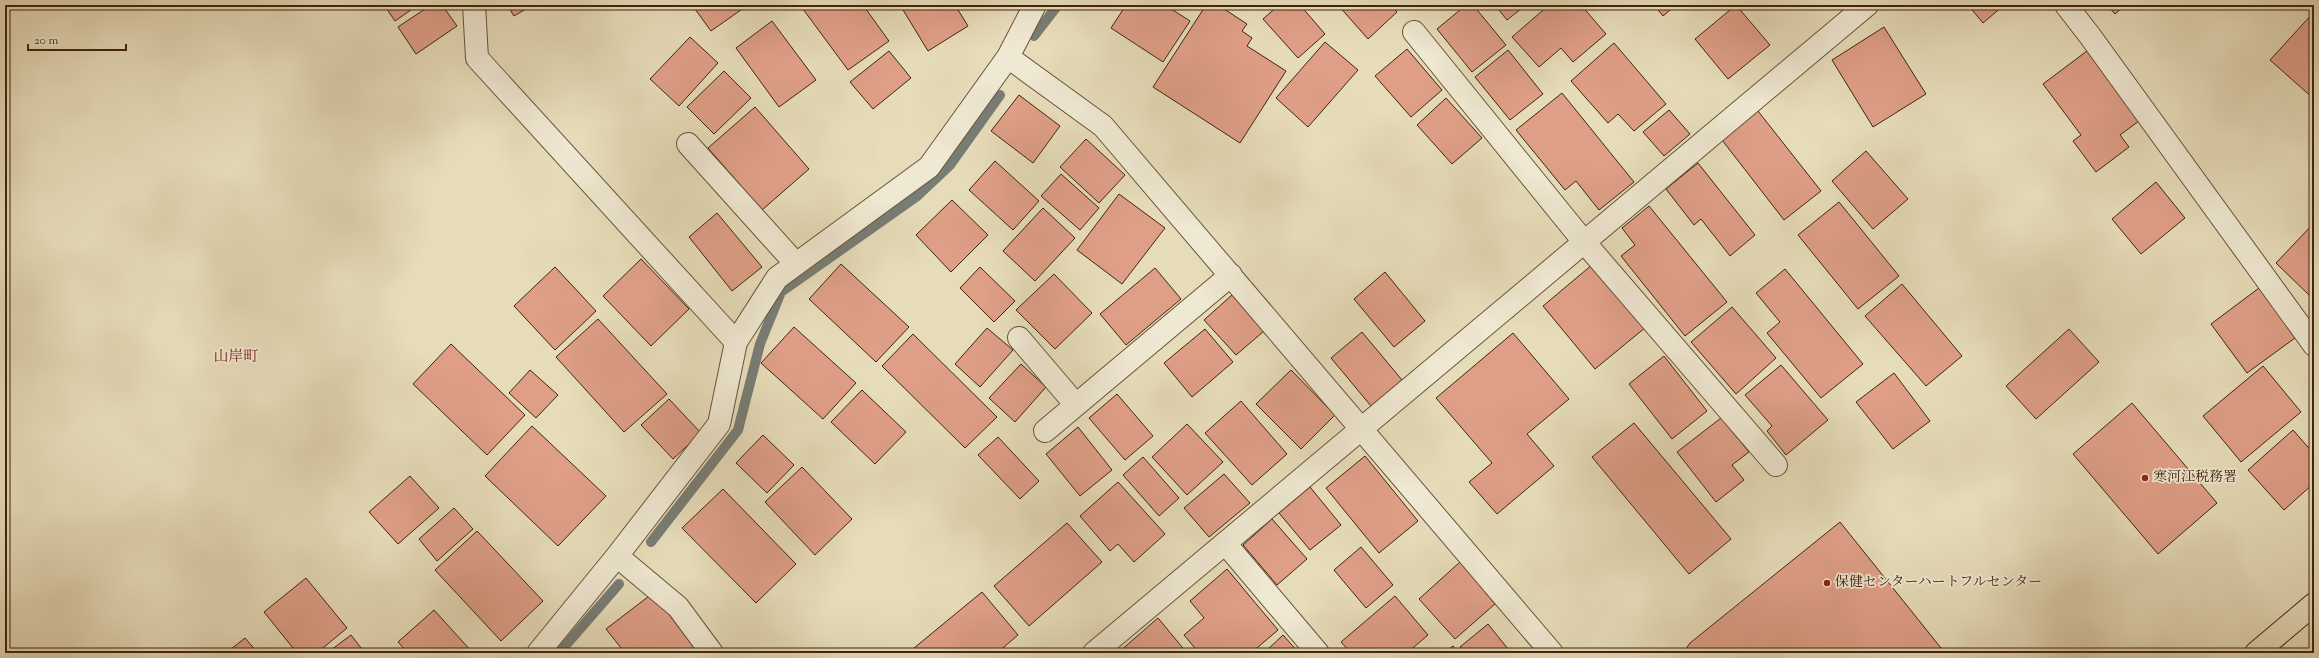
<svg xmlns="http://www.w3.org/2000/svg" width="2319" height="658" viewBox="0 0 2319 658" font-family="'Sorts Mill Goudy','Noto Serif JP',serif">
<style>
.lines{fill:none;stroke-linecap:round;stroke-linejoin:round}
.stream{stroke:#787d75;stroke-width:10}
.building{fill:#df9f87;stroke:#40240d}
.minor-casing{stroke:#6a5238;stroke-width:24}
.major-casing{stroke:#40240d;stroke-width:24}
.minor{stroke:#efe8d2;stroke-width:22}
.major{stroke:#e7dcba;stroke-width:22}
.poi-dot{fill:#8f2418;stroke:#efe8d2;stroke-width:1.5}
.labels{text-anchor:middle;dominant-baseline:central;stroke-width:3.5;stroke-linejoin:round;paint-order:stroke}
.poi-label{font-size:14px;fill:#40240d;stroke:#efe8d2;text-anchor:start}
.neighbourhood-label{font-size:15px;fill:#7a1f14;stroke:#efe8d2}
</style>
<rect width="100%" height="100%" fill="#e7dcba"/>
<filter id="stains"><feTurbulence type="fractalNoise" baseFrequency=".005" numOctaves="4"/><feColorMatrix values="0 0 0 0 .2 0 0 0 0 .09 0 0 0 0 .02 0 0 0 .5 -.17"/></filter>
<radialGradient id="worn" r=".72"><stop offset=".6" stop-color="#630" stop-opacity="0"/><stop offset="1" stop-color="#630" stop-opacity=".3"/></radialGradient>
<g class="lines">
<!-- stream -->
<path class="stream" d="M 1034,36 L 1058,5
M 651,542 L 738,430 L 760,344 L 781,292 L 916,197 L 950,165 L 1000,95
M 559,653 L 619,584"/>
</g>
<!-- building -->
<path class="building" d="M 384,5 L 418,5 L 395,21 Z
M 431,5 L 442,5 L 457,26 L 416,54 L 398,27 Z
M 507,5 L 533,5 L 514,16 Z
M 692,5 L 748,5 L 711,31 Z
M 800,5 L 863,5 L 889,41 L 848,70 Z
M 900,5 L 955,5 L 968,26 L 928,51 Z
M 1126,5 L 1165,5 L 1190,21 L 1163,62 L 1111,28 Z
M 1206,5 L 1218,5 L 1247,24 L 1242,31 L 1252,38 L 1247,46 L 1286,71 L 1240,143 L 1153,87 Z
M 1279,5 L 1300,5 L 1325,34 L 1298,58 L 1263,19 Z
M 1338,5 L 1391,5 L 1397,12 L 1368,39 Z
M 1466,5 L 1473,5 L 1506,45 L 1472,72 L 1437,29 Z
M 1495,5 L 1526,5 L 1507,20 Z
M 1549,5 L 1581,5 L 1606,34 L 1573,62 L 1561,48 L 1539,67 L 1512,37 Z
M 1654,5 L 1676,5 L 1663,16 Z
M 1736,5 L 1770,45 L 1728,79 L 1695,39 Z
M 1968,5 L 2004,5 L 1983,23 Z
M 2107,5 L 2125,5 L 2115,14 Z
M 2314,12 L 2314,99 L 2270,60 Z
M 772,21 L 816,80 L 779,107 L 736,48 Z
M 1884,27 L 1926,94 L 1873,127 L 1832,60 Z
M 690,37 L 718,63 L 679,106 L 650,79 Z
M 1325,42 L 1358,70 L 1308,127 L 1276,98 Z
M 1614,43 L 1666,104 L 1634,131 L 1618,114 L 1608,123 L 1571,81 Z
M 1407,49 L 1442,90 L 1411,117 L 1375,76 Z
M 1508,50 L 1543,94 L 1510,120 L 1475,77 Z
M 889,51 L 911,78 L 873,109 L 850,82 Z
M 2087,51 L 2139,121 L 2120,135 L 2129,147 L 2096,172 L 2073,141 L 2081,135 L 2043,84 Z
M 724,71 L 751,98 L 714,134 L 687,107 Z
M 1562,93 L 1634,182 L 1599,210 L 1576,181 L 1565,190 L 1516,130 Z
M 1019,95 L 1060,126 L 1033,163 L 991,131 Z
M 1446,98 L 1482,138 L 1452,164 L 1417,125 Z
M 755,107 L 809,169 L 762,210 L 708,148 Z
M 1669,110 L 1690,134 L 1664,156 L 1643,132 Z
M 1758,111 L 1821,191 L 1784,220 L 1722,140 Z
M 1086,139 L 1125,175 L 1099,203 L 1060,167 Z
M 1866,151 L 1908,199 L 1873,229 L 1832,181 Z
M 995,161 L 1039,201 L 1013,230 L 969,190 Z
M 1698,163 L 1755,235 L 1730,256 L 1701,219 L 1694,225 L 1666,189 Z
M 1061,174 L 1099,208 L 1080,230 L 1041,196 Z
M 2156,182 L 2185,218 L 2141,254 L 2112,219 Z
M 1119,194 L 1165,228 L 1122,284 L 1077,250 Z
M 952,200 L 988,235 L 951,272 L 916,235 Z
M 1839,202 L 1899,276 L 1858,309 L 1798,235 Z
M 1649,206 L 1727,302 L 1685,336 L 1621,256 L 1635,245 L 1622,228 Z
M 1043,208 L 1075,238 L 1035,281 L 1003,251 Z
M 717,213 L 762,267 L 732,291 L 689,237 Z
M 2314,223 L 2314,293 L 2311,297 L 2276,263 Z
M 641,259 L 689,309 L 651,346 L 603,296 Z
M 841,264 L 909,327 L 876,362 L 809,299 Z
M 1593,264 L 1646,327 L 1595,369 L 1543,306 Z
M 555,267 L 596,311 L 555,350 L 514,306 Z
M 980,267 L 1015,301 L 994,322 L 960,288 Z
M 1155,268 L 1181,299 L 1126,345 L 1100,314 Z
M 1785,269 L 1863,364 L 1821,398 L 1767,333 L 1780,322 L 1756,293 Z
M 1385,272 L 1425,321 L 1394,347 L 1354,299 Z
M 1054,274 L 1092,313 L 1055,349 L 1016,310 Z
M 1902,284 L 1962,356 L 1926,386 L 1865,316 Z
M 2259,288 L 2295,338 L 2247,373 L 2211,324 Z
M 1232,295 L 1264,331 L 1236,355 L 1204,320 Z
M 1732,307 L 1776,358 L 1736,394 L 1691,342 Z
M 598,319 L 667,394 L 624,432 L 556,357 Z
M 794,327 L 856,383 L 823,419 L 761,363 Z
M 987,328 L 1013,350 L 980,387 L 955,364 Z
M 1205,329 L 1233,362 L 1192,397 L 1164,363 Z
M 2069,329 L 2099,362 L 2036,419 L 2006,386 Z
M 1362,332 L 1402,380 L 1371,406 L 1331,358 Z
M 1513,333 L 1569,399 L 1527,434 L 1554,466 L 1497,514 L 1469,482 L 1492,463 L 1436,398 Z
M 913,334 L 997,417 L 965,448 L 882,366 Z
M 451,344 L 525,415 L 487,455 L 413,384 Z
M 1664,356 L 1707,411 L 1672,439 L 1629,384 Z
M 1021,364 L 1046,387 L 1015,422 L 989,398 Z
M 1781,365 L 1828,420 L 1786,455 L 1767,431 L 1772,426 L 1745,395 Z
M 2263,366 L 2301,412 L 2241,462 L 2203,416 Z
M 530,370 L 558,395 L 536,418 L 509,393 Z
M 1291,370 L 1335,415 L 1301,449 L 1256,404 Z
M 1894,373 L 1930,421 L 1893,449 L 1856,402 Z
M 862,390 L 906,432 L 875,464 L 831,422 Z
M 1117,394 L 1153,436 L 1125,460 L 1089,418 Z
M 669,399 L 701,433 L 673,459 L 641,425 Z
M 1241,401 L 1287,454 L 1252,485 L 1205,433 Z
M 2132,403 L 2217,503 L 2158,554 L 2073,454 Z
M 1721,418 L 1749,452 L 1732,465 L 1744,480 L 1716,502 L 1677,452 Z
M 1634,423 L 1731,539 L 1689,574 L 1592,457 Z
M 1187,424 L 1223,462 L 1187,495 L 1152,457 Z
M 532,426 L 606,496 L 558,546 L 485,476 Z
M 1078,427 L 1112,470 L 1080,496 L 1046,454 Z
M 2293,430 L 2314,454 L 2314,483 L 2284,510 L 2248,470 Z
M 763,435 L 794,465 L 767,493 L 736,463 Z
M 998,437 L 1039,481 L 1020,499 L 978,455 Z
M 1365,456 L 1418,521 L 1379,553 L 1326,488 Z
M 1143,457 L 1179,498 L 1159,516 L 1123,475 Z
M 802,467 L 852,519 L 815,555 L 765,502 Z
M 1224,474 L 1250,503 L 1209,537 L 1184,508 Z
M 410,476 L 439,508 L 398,544 L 369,512 Z
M 1118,482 L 1165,534 L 1134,562 L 1118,544 L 1110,551 L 1080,516 Z
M 1310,487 L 1341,525 L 1310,550 L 1279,513 Z
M 723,489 L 796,564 L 756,603 L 682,528 Z
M 454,508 L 473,529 L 437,561 L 419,539 Z
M 1272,519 L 1307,559 L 1277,585 L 1243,545 Z
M 1840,522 L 1945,653 L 1683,653 L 1690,643 Z
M 1067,523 L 1102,562 L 1029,626 L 994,586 Z
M 477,531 L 543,601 L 501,641 L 435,570 Z
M 1361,547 L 1393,585 L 1366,608 L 1334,570 Z
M 1460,562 L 1495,604 L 1455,639 L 1419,599 Z
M 1227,569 L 1278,630 L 1251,653 L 1199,653 L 1184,635 L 1204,618 L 1190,601 Z
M 306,578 L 347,628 L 317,653 L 297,653 L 264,612 Z
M 982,592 L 1018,635 L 997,653 L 908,653 Z
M 653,593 L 698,653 L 625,653 L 606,629 Z
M 1395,596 L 1428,635 L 1407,653 L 1382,651 L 1351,653 L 1341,642 Z
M 434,610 L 473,653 L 408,653 L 398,642 Z
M 1158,618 L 1187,653 L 1120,653 L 1119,652 Z
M 1488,624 L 1508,649 L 1503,653 L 1466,653 L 1460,647 Z
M 351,635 L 365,653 L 327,653 Z
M 1283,635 L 1299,653 L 1264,653 Z
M 245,638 L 258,653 L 226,653 Z
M 1453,646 L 1459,653 L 1444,653 Z"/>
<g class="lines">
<defs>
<path id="minor" d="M 474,5 L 477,58 L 736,342
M 2066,5 L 2090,36 L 2314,345
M 1414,32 L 1585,243 L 1776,465
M 1008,57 L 1103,126 L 1552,653
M 688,144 L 796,264
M 1019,338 L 1076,405
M 1045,431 L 1231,275
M 1225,543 L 1318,653
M 617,556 L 678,607 L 712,653
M 538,653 L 617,556 L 719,424 L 736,342 L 777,278 L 929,167 L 1008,57 L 1035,5
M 1094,653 L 1867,5"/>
<path id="major" d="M 2256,653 L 2314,604"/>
</defs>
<!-- minor casing -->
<use href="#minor" class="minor-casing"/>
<!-- major casing -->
<use href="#major" class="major-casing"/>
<!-- minor -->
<use href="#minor" class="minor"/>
<!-- major -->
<use href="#major" class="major"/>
</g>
<!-- markers -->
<g class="poi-dot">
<circle cx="2145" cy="478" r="4"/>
<circle cx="1827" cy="583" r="4"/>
</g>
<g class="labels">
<!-- poi labels -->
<g class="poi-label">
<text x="2153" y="478">寒河江税務署</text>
<text x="1835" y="583">保健センターハートフルセンター</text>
</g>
<!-- neighbourhood labels -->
<g class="neighbourhood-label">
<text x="236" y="357">山岸町</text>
</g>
</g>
<!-- margin -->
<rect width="2319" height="658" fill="none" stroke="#e7dcba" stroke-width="20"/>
<rect x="6" y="6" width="2307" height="646" fill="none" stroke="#40240d" stroke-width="2"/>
<rect x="10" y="10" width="2299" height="638" fill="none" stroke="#40240d"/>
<!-- scale -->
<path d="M28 44v6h98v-6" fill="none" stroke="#40240d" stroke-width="2"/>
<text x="34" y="44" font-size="12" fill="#40240d" stroke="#efe8d2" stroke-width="3" paint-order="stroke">20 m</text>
<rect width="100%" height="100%" filter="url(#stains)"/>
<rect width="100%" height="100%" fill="url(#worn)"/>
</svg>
